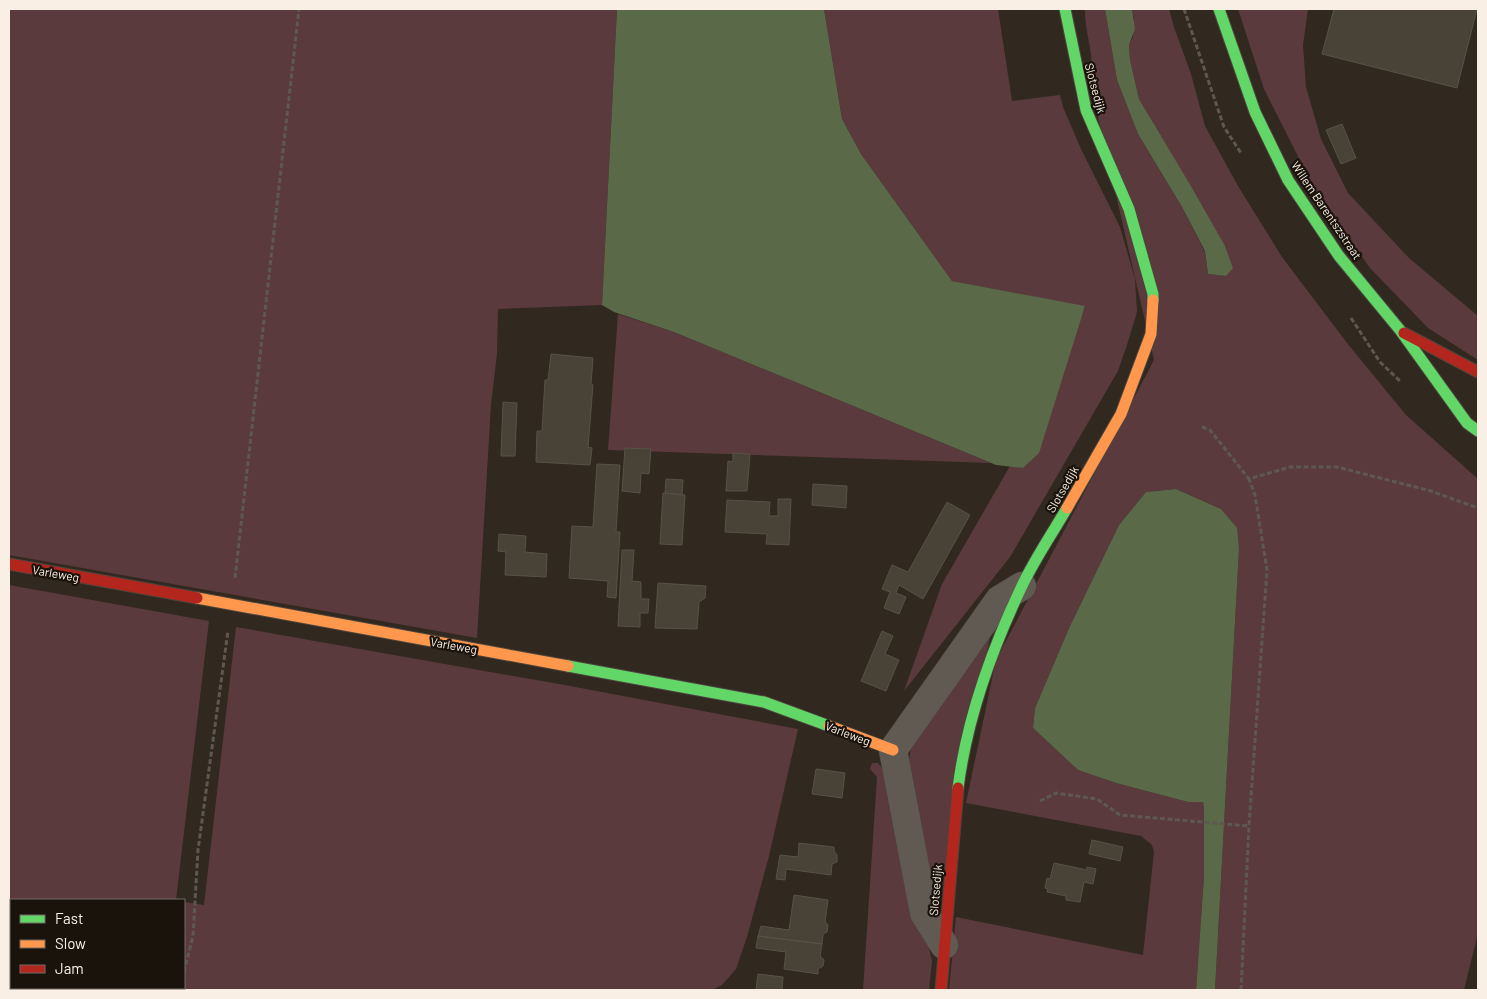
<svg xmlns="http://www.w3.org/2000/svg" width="1487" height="999" viewBox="0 0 1487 999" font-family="Barlow,sans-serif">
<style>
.green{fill:#5b3a3d}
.water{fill:#5a6947}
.building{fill:#494236;stroke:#575248}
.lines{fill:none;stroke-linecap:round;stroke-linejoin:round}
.street-casing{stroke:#4d453e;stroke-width:29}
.fast-casing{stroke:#4d453e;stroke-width:13}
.slow-casing{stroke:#4d453e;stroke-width:13}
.jam-casing{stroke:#4d453e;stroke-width:13}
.path{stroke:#5e5851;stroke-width:3;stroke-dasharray:5 2.5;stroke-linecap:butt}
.street{stroke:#615a53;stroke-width:28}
.fast{stroke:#63d668;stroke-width:11}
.slow{stroke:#ff974d;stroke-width:11}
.jam{stroke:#b3261e;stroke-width:11}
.labels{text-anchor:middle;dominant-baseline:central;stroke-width:4.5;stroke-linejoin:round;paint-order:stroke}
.street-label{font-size:12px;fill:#f9efe4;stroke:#1a130c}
</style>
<rect width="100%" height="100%" fill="#31281f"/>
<!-- green -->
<path class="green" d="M 9,9 L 617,9 L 602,305 L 498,309 L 497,353 L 491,405 L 477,638 L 9,555 Z
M 824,9 L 998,9 L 1012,101 L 1060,95 L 1063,107 L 1081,149 L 1120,227 L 1135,279 L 1137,312 L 1127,345 L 1118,371 L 1010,557 L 904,691 L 942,584 L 1010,466 L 1023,468 L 1085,307 L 952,281 L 861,154 L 842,119 Z
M 1085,9 L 1105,9 L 1117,80 L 1138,134 L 1182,207 L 1205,252 L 1208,274 L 1226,276 L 1152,121 L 1139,99 L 1130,60 L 1129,45 L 1133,37 L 1134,19 L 1132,9 L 1169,9 L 1174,27 L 1191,74 L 1205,126 L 1238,186 L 1282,257 L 1347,343 L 1406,415 L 1478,479 L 1478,933 L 1464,990 L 1215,990 L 1239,549 L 1221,509 L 1176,489 L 1146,492 L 1119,525 L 1070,626 L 1035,708 L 1033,728 L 1078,770 L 1116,783 L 1188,802 L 1203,802 L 1204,809 L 1204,876 L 1196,990 L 949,990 L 956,917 L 1143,955 L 1154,852 L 1152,845 L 1141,836 L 966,803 L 996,660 L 1154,360 L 1090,82 C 1097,60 1084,33 1085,9 Z
M 1238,9 L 1308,9 L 1303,45 L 1306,87 L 1321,139 L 1348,193 L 1409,258 L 1478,316 L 1478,360 L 1428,328 L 1370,268 L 1314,188 L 1264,89 Z
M 618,314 L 674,332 L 991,463 L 608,450 Z
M 9,585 L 209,621 L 176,900 L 11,900 L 11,988 L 184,988 L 184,902 L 204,905 L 236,627 L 570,686 L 798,729 L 769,856 L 747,937 L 736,969 L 722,985 L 714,989 L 704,990 L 9,990 Z
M 994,617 L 937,906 L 932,905 L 906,781 L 912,741 Z
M 872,763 L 878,763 L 885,772 L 898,816 L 932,961 L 929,990 L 863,990 L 877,777 L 870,769 Z"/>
<!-- water -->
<path class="water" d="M 617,9 L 824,9 L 842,119 L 861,154 L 952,281 L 1085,306 L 1039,453 L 1023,468 L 996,465 L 674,332 L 614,312 L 602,305 Z
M 1105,9 L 1132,9 L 1135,29 L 1129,45 L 1130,60 L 1139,99 L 1192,188 L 1225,246 L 1233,268 L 1226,276 L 1208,274 L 1205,251 L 1182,207 L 1138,134 L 1117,80 Z
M 1176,489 L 1221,509 L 1237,528 L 1239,549 L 1215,990 L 1196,990 L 1204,876 L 1204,809 L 1203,802 L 1188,802 L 1116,783 L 1078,770 L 1033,728 L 1035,708 L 1070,626 L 1119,525 L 1146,492 Z"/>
<!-- building -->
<path class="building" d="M 1334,9 L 1477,9 L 1457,88 L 1322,54 Z
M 1342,124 L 1356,158 L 1341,164 L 1326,130 Z
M 551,354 L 593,358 L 591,384 L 593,385 L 588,447 L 592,448 L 590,465 L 536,462 L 537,431 L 542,431 L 545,380 L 548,380 Z
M 503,402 L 517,403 L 515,456 L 501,456 Z
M 625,448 L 651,449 L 649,474 L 641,473 L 640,493 L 622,491 Z
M 733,453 L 750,454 L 747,491 L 726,491 L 728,461 L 733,462 Z
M 597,464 L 620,465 L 616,532 L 620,532 L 616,598 L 607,597 L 608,581 L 569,578 L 572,526 L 593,527 Z
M 666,479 L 683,480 L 682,495 L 665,493 Z
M 813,484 L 847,486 L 846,508 L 812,505 Z
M 663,493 L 685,495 L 682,545 L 660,544 Z
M 778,499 L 791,499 L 789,545 L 766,544 L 767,534 L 725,532 L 727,500 L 770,502 L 769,516 L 778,516 Z
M 947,502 L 970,515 L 923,599 L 899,585 L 896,593 L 906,597 L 899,614 L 884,608 L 890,592 L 882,589 L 892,565 L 908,572 Z
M 499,534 L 526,536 L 525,552 L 547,554 L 546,577 L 505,575 L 506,552 L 498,551 Z
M 622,550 L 634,550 L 632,581 L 641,582 L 641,599 L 649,599 L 648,613 L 640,613 L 640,627 L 618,626 Z
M 658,583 L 706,586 L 705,598 L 699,602 L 697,629 L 655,628 Z
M 882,631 L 893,636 L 885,654 L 899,660 L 886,691 L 861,681 Z
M 816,769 L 845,773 L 842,798 L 812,794 Z
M 1092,840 L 1123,847 L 1120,861 L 1089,854 Z
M 799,843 L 834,847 L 834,851 L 837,855 L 837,862 L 832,864 L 831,875 L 786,869 L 785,880 L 776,879 L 780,855 L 798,857 Z
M 1054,863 L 1087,870 L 1087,867 L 1096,869 L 1093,884 L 1084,882 L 1080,902 L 1066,900 L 1066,896 L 1047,892 L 1048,889 L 1045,888 L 1047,878 L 1050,879 Z
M 794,895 L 828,900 L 825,922 L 828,925 L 827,932 L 823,934 L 822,944 L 758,936 L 761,926 L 789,930 Z
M 758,936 L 822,944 L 820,956 L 824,960 L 823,966 L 818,969 L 818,974 L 784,969 L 786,952 L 756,948 Z
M 758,974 L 783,977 L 782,990 L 756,990 Z"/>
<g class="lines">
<defs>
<path id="street" d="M 944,945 L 924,913 L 893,750 L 999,600 L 1022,586"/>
<path id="fast" d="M 1065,9 L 1086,110 L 1129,209 L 1153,294 L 1153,300
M 1219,9 L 1255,112 L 1288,180 L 1339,256 L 1400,330 L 1467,423 L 1478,431
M 568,666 L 764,702 L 829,726
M 958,788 C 967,718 991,651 1021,588 C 1034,560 1052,534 1067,508"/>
<path id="slow" d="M 1067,508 L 1121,414 L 1151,334 L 1153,300
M 197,598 L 568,666
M 829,726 L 893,750"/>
<path id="jam" d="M 1404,333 L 1478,372
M 9,564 L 197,598
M 941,990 L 958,788"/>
</defs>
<!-- street casing -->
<use href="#street" class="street-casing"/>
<!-- fast casing -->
<use href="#fast" class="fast-casing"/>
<!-- slow casing -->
<use href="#slow" class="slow-casing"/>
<!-- jam casing -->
<use href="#jam" class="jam-casing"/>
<!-- path -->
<path class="path" d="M 1184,9 L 1224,127 L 1241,153
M 1351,318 L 1380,362 L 1401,382
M 1202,427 L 1210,430 L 1249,479 L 1290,467 L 1337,467 L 1431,491 L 1478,508
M 235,578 L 299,9
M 1040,801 L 1056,793 L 1097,799 L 1120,815 L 1249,826
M 184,972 L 193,936 L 198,850 L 228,631
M 177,990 L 178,988
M 1241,990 L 1249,826 L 1267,570 L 1255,495 L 1249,479"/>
<!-- street -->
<use href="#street" class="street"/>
<!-- fast -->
<use href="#fast" class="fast"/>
<!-- slow -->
<use href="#slow" class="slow"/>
<!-- jam -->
<use href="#jam" class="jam"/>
</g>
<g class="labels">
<!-- street labels -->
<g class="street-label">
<text transform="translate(1096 88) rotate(75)">Slotsedijk</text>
<text transform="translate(1327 210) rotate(56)">Willem Barentszstraat</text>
<text transform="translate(1062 489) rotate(-60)">Slotsedijk</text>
<text transform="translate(56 573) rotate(10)">Varleweg</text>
<text transform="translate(454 645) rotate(10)">Varleweg</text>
<text transform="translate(848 733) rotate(21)">Varleweg</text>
<text transform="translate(935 890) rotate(-85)">Slotsedijk</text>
</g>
</g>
<!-- border -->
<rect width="1487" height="999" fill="none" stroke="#f9efe4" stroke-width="20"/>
<!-- legend -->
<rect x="10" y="899" width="175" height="90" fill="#1a130c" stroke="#736b62"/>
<rect x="20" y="915" width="25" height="8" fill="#63d668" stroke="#736b62"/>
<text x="55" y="924" font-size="15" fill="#f9efe4">Fast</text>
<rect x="20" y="940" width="25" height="8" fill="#ff974d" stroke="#736b62"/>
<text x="55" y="949" font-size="15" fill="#f9efe4">Slow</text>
<rect x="20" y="965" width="25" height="8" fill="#b3261e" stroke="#736b62"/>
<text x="55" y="974" font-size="15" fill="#f9efe4">Jam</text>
</svg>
